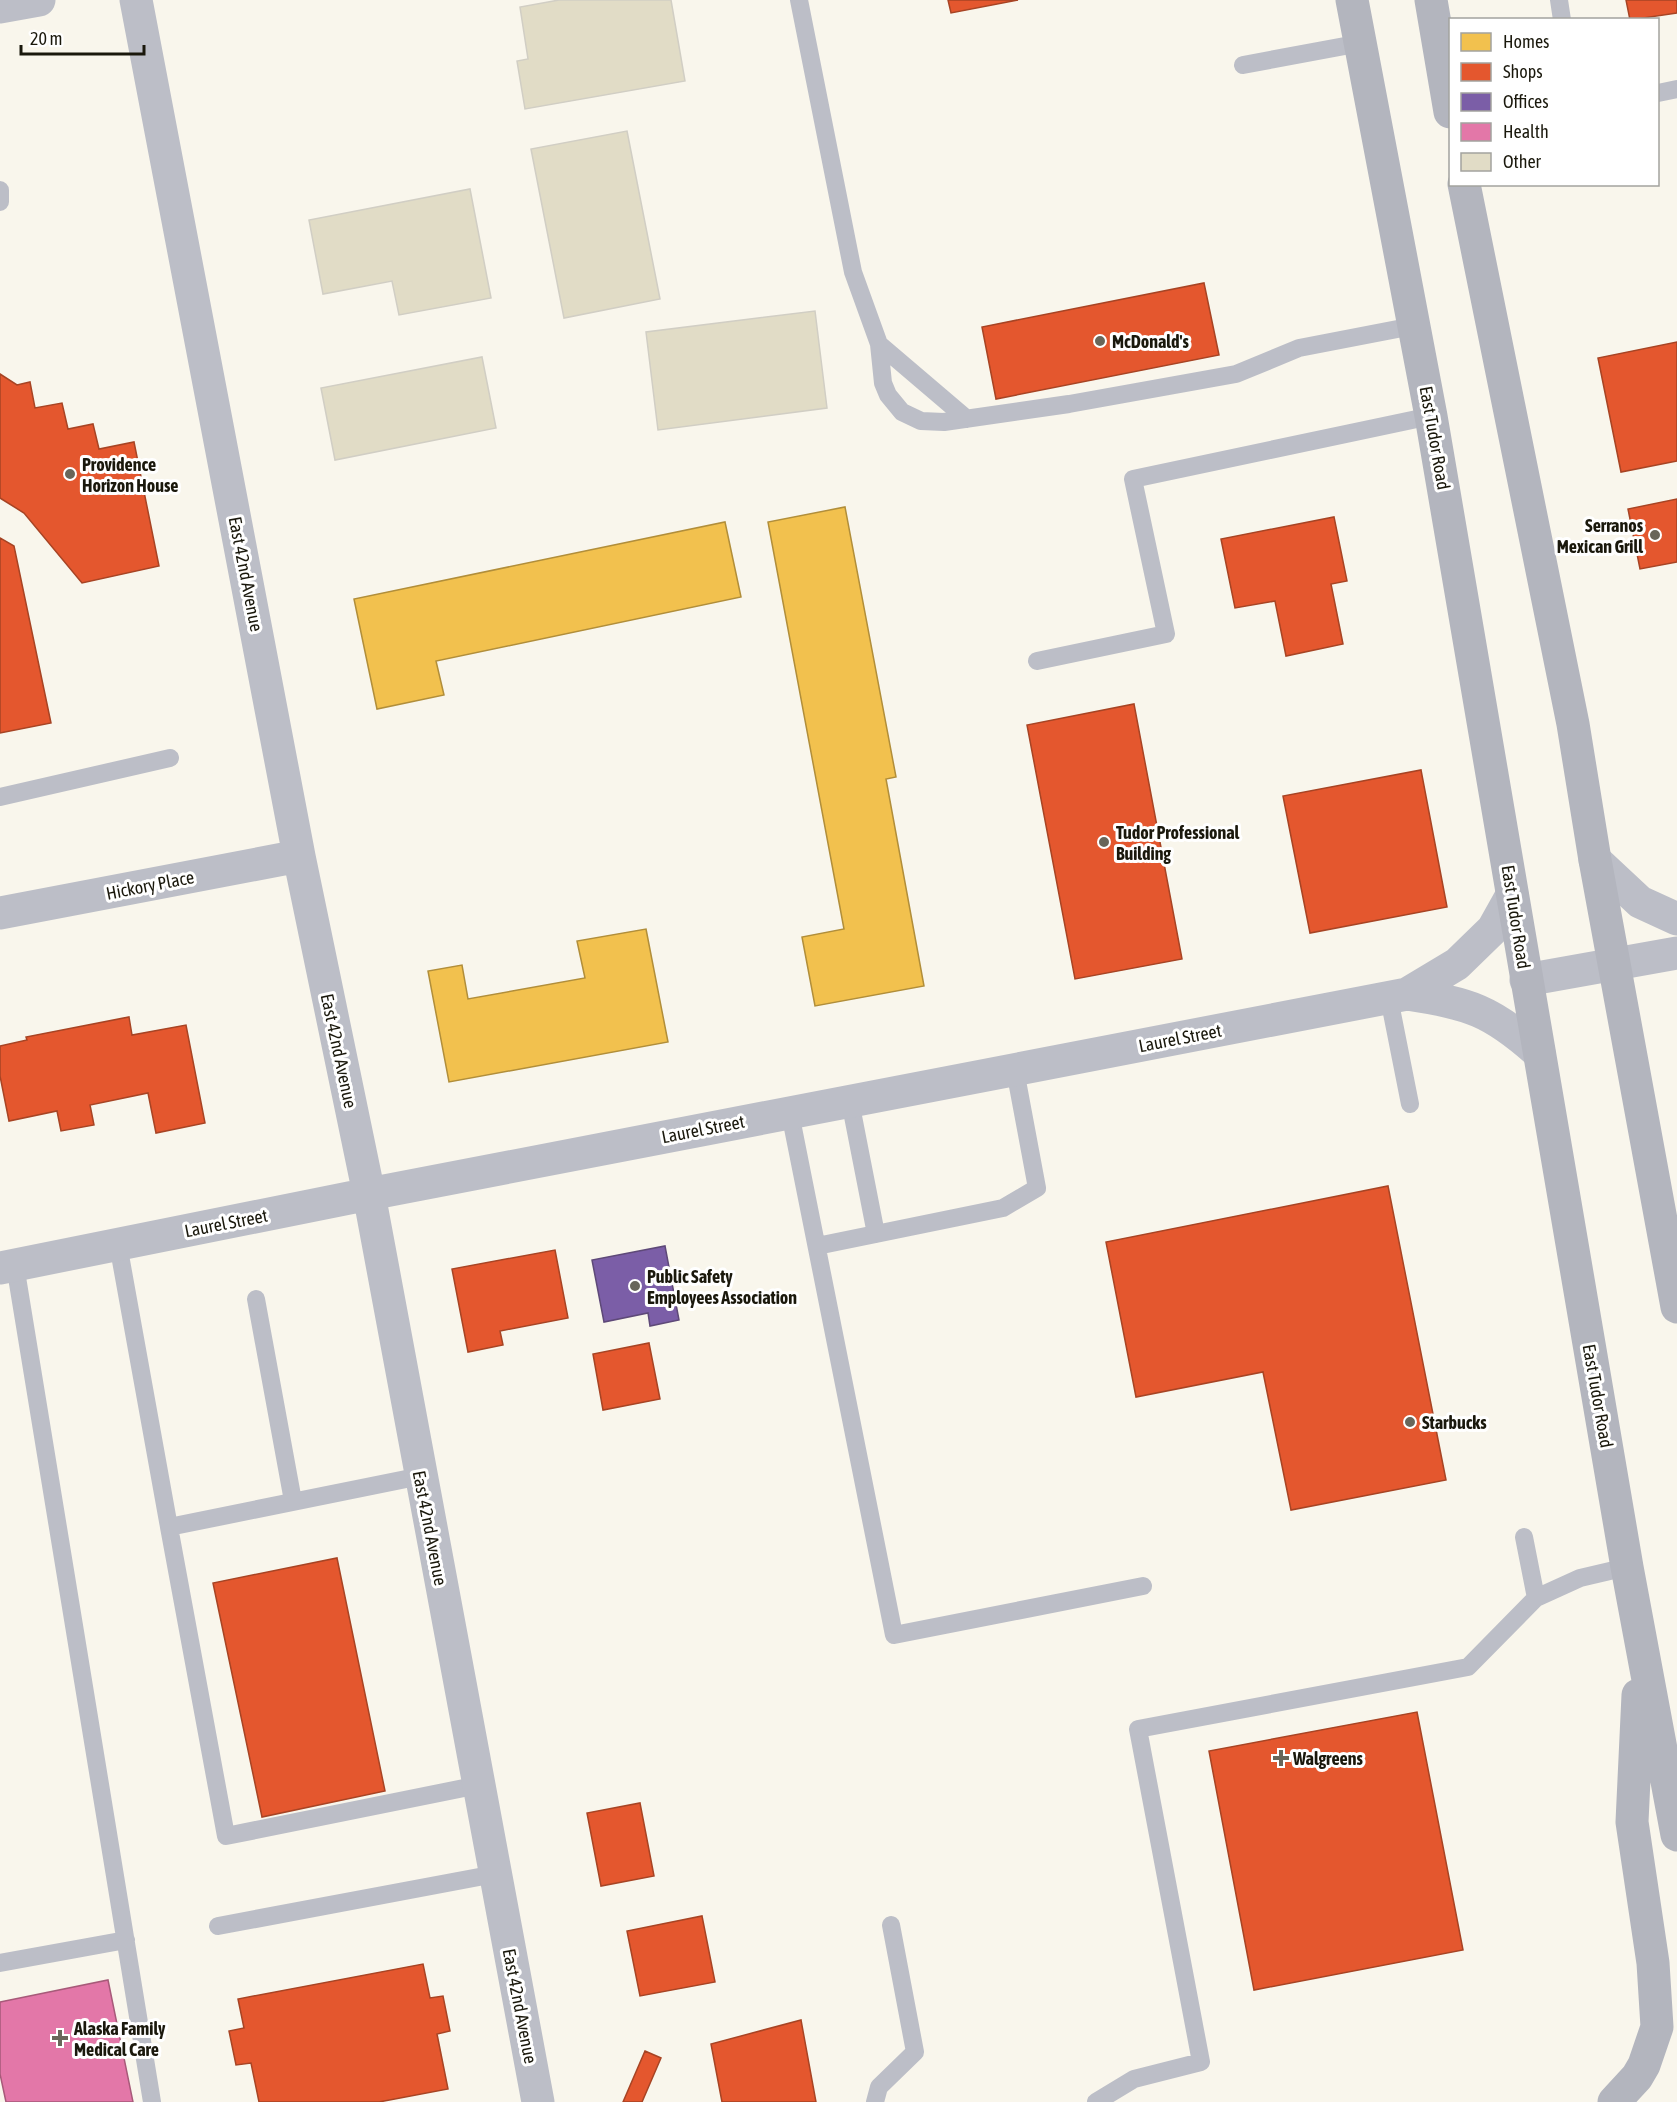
<svg xmlns="http://www.w3.org/2000/svg" width="1677" height="2102" viewBox="0 0 1677 2102" font-family="'Asap Condensed',sans-serif">
<style>
.homes{fill:#f2c14e;stroke:#b18e3a;stroke-width:1.5}
.shops{fill:#e4572e;stroke:#a74424;stroke-width:1.5}
.offices{fill:#7b5ea7;stroke:#5e4978;stroke-width:1.5}
.health{fill:#e377a8;stroke:#a75a79;stroke-width:1.5}
.building{fill:#e1dcc6;stroke:#d1cec4;stroke-width:1.5}
.lines{fill:none;stroke-linecap:round;stroke-linejoin:round}
.service{stroke:#bcbec7;stroke-width:18}
.minor{stroke:#bcbec7;stroke-width:33}
.primary{stroke:#b3b5be;stroke-width:33}
.poi-dot{fill:#68665a;stroke:#fff;stroke-width:2}
.labels{text-anchor:middle;dominant-baseline:central;stroke-width:6;stroke-linejoin:round;paint-order:stroke}
.poi-label{font-size:18px;font-weight:bold;fill:#1a180c;stroke:#fff;text-anchor:start}
.street-label{font-size:18px;fill:#1a180c;stroke:#fff}
</style>
<rect width="100%" height="100%" fill="#f9f6ec"/>
<!-- homes -->
<path class="homes" d="M 845,507 L 896,777 L 886,779 L 924,986 L 815,1006 L 802,937 L 844,929 L 768,522 Z
M 725,522 L 741,597 L 436,661 L 444,695 L 377,709 L 354,599 Z
M 646,929 L 668,1042 L 449,1082 L 428,971 L 462,965 L 468,999 L 585,978 L 577,941 Z"/>
<!-- shops -->
<path class="shops" d="M 948,0 L 1018,0 L 951,13 Z
M 1626,0 L 1677,0 L 1677,13 L 1630,20 Z
M 1204,283 L 1219,355 L 996,399 L 982,327 Z
M 1677,342 L 1677,461 L 1621,472 L 1598,358 Z
M 0,374 L 17,385 L 30,382 L 35,408 L 62,403 L 68,429 L 93,424 L 99,449 L 134,442 L 159,566 L 82,583 L 24,513 L 0,498 Z
M 1677,499 L 1677,562 L 1640,569 L 1628,509 Z
M 1334,517 L 1347,581 L 1331,584 L 1343,644 L 1286,656 L 1275,601 L 1235,608 L 1221,539 Z
M 0,538 L 14,546 L 51,723 L 0,733 Z
M 1134,704 L 1182,959 L 1075,979 L 1027,725 Z
M 1421,770 L 1447,907 L 1310,933 L 1283,796 Z
M 129,1017 L 132,1035 L 186,1025 L 205,1123 L 156,1133 L 148,1093 L 90,1105 L 94,1125 L 61,1131 L 57,1111 L 9,1121 L 0,1076 L 0,1046 L 27,1040 L 26,1037 Z
M 1388,1186 L 1446,1480 L 1291,1510 L 1263,1372 L 1136,1397 L 1106,1242 Z
M 555,1250 L 568,1318 L 500,1331 L 503,1345 L 468,1352 L 452,1269 Z
M 649,1343 L 660,1399 L 603,1410 L 593,1354 Z
M 337,1558 L 385,1791 L 262,1817 L 213,1583 Z
M 1417,1712 L 1463,1950 L 1254,1990 L 1209,1751 Z
M 640,1803 L 654,1876 L 601,1886 L 587,1813 Z
M 702,1916 L 715,1982 L 640,1996 L 627,1931 Z
M 423,1964 L 430,1998 L 443,1996 L 450,2031 L 437,2034 L 448,2089 L 379,2102 L 259,2102 L 251,2063 L 236,2065 L 229,2031 L 244,2028 L 238,1999 Z
M 801,2020 L 816,2102 L 722,2102 L 711,2044 Z
M 645,2051 L 661,2058 L 642,2102 L 623,2102 Z"/>
<!-- offices -->
<path class="offices" d="M 665,1246 L 679,1320 L 650,1326 L 648,1313 L 604,1322 L 592,1260 Z"/>
<!-- health -->
<path class="health" d="M 108,1980 L 133,2102 L 6,2102 L 0,2074 L 0,2002 Z"/>
<!-- building -->
<path class="building" d="M 559,0 L 671,0 L 685,81 L 525,109 L 517,61 L 528,59 L 520,7 Z
M 627,131 L 660,299 L 564,318 L 531,149 Z
M 470,189 L 491,298 L 399,315 L 392,281 L 323,294 L 309,220 Z
M 815,311 L 827,408 L 658,430 L 646,332 Z
M 482,357 L 496,428 L 335,460 L 321,388 Z"/>
<g class="lines">
<!-- service -->
<path class="service" d="M 799,0 L 853,272 L 879,344 L 883,383 L 888,395 L 902,412 L 921,421 L 944,422 L 1069,404 L 1236,374 L 1299,348 L 1413,326
M 1559,0 L 1562,20
M 1243,65 L 1361,43
M 1658,93 L 1677,89
M 0,190 L 0,202
M 879,344 L 967,419
M 1037,661 L 1166,634 L 1133,479 L 1431,416
M 0,797 L 170,758
M 1389,998 L 1410,1104
M 850,1101 L 876,1234
M 790,1113 L 894,1635 L 1143,1586
M 118,1244 L 169,1527 L 421,1476
M 817,1246 L 1003,1208 L 1037,1188 L 1015,1070
M 15,1265 L 152,2102
M 256,1299 L 293,1501
M 169,1527 L 226,1836 L 479,1785
M 1524,1537 L 1536,1598
M 218,1926 L 495,1874
M 0,1963 L 126,1940
M 875,2102 L 879,2087 L 915,2052 L 891,1925
M 1096,2102 L 1134,2079 L 1201,2062 L 1138,1729 L 1468,1667 L 1536,1598 L 1580,1578 L 1627,1567"/>
<!-- minor -->
<path class="minor" d="M 136,0 L 299,856 L 369,1194 L 538,2102
M 0,7 L 39,0
M 1595,860 L 1640,902 L 1677,919
M 0,913 L 299,856
M 1526,980 L 1677,953
M 1407,994 L 1457,964 L 1493,929 L 1512,895
M 0,1268 L 369,1194 L 1407,994 C 1470,1004 1491,1010 1539,1053"/>
<!-- primary -->
<path class="primary" d="M 1352,0 L 1431,416 L 1627,1567 L 1677,1835
M 1431,0 L 1450,112
M 1464,184 L 1573,724 L 1595,860 L 1677,1307
M 1614,2102 L 1637,2077 L 1644,2065 L 1657,2027 L 1653,1963 L 1632,1822 L 1638,1695"/>
</g>
<!-- markers -->
<g class="poi-dot">
<circle cx="1100" cy="341" r="6"/>
<circle cx="70" cy="474" r="6"/>
<circle cx="1655" cy="535" r="6"/>
<circle cx="1104" cy="842" r="6"/>
<circle cx="635" cy="1286" r="6"/>
<circle cx="1410" cy="1422" r="6"/>
<path d="M1278 1749h6v6h6v6h-6v6h-6v-6h-6v-6h6z"/>
<path d="M57 2029h6v6h6v6h-6v6h-6v-6h-6v-6h6z"/>
</g>
<g class="labels">
<!-- poi labels -->
<g class="poi-label">
<text x="1112" y="341">McDonald's</text>
<text x="82" y="464">Providence<tspan x="82" dy="21">Horizon House</tspan></text>
<text x="1643" y="525" text-anchor="end">Serranos<tspan x="1643" dy="21">Mexican Grill</tspan></text>
<text x="1116" y="832">Tudor Professional<tspan x="1116" dy="21">Building</tspan></text>
<text x="647" y="1276">Public Safety<tspan x="647" dy="21">Employees Association</tspan></text>
<text x="1422" y="1422">Starbucks</text>
<text x="1293" y="1758">Walgreens</text>
<text x="74" y="2028">Alaska Family<tspan x="74" dy="21">Medical Care</tspan></text>
</g>
<!-- street labels -->
<g class="street-label">
<text transform="translate(1435 438) rotate(80)">East Tudor Road</text>
<text transform="translate(246 574) rotate(79)">East 42nd Avenue</text>
<text transform="translate(150 885) rotate(-11)">Hickory Place</text>
<text transform="translate(1516 917) rotate(81)">East Tudor Road</text>
<text transform="translate(1180 1038) rotate(-11)">Laurel Street</text>
<text transform="translate(339 1051) rotate(78)">East 42nd Avenue</text>
<text transform="translate(703 1129) rotate(-11)">Laurel Street</text>
<text transform="translate(226 1223) rotate(-11)">Laurel Street</text>
<text transform="translate(1598 1396) rotate(80)">East Tudor Road</text>
<text transform="translate(430 1528) rotate(79)">East 42nd Avenue</text>
<text transform="translate(520 2006) rotate(79)">East 42nd Avenue</text>
</g>
</g>
<!-- legend -->
<rect x="1449" y="18" width="210" height="168" fill="#ffffff" stroke="#a3a39e" stroke-width="1.5"/>
<rect x="1461" y="33" width="30" height="18" fill="#f2c14e" stroke="#a3a39e" stroke-width="1.5"/>
<text x="1503" y="48" font-size="18" fill="#1a180c">Homes</text>
<rect x="1461" y="63" width="30" height="18" fill="#e4572e" stroke="#a3a39e" stroke-width="1.5"/>
<text x="1503" y="78" font-size="18" fill="#1a180c">Shops</text>
<rect x="1461" y="93" width="30" height="18" fill="#7b5ea7" stroke="#a3a39e" stroke-width="1.5"/>
<text x="1503" y="108" font-size="18" fill="#1a180c">Offices</text>
<rect x="1461" y="123" width="30" height="18" fill="#e377a8" stroke="#a3a39e" stroke-width="1.5"/>
<text x="1503" y="138" font-size="18" fill="#1a180c">Health</text>
<rect x="1461" y="153" width="30" height="18" fill="#e1dcc6" stroke="#a3a39e" stroke-width="1.5"/>
<text x="1503" y="168" font-size="18" fill="#1a180c">Other</text>
<!-- scale -->
<path d="M21 45v9h123v-9" fill="none" stroke="#1a180c" stroke-width="3"/>
<text x="30" y="45" font-size="18" fill="#1a180c" stroke="#ffffff" stroke-width="4.5" paint-order="stroke">20 m</text>
</svg>
